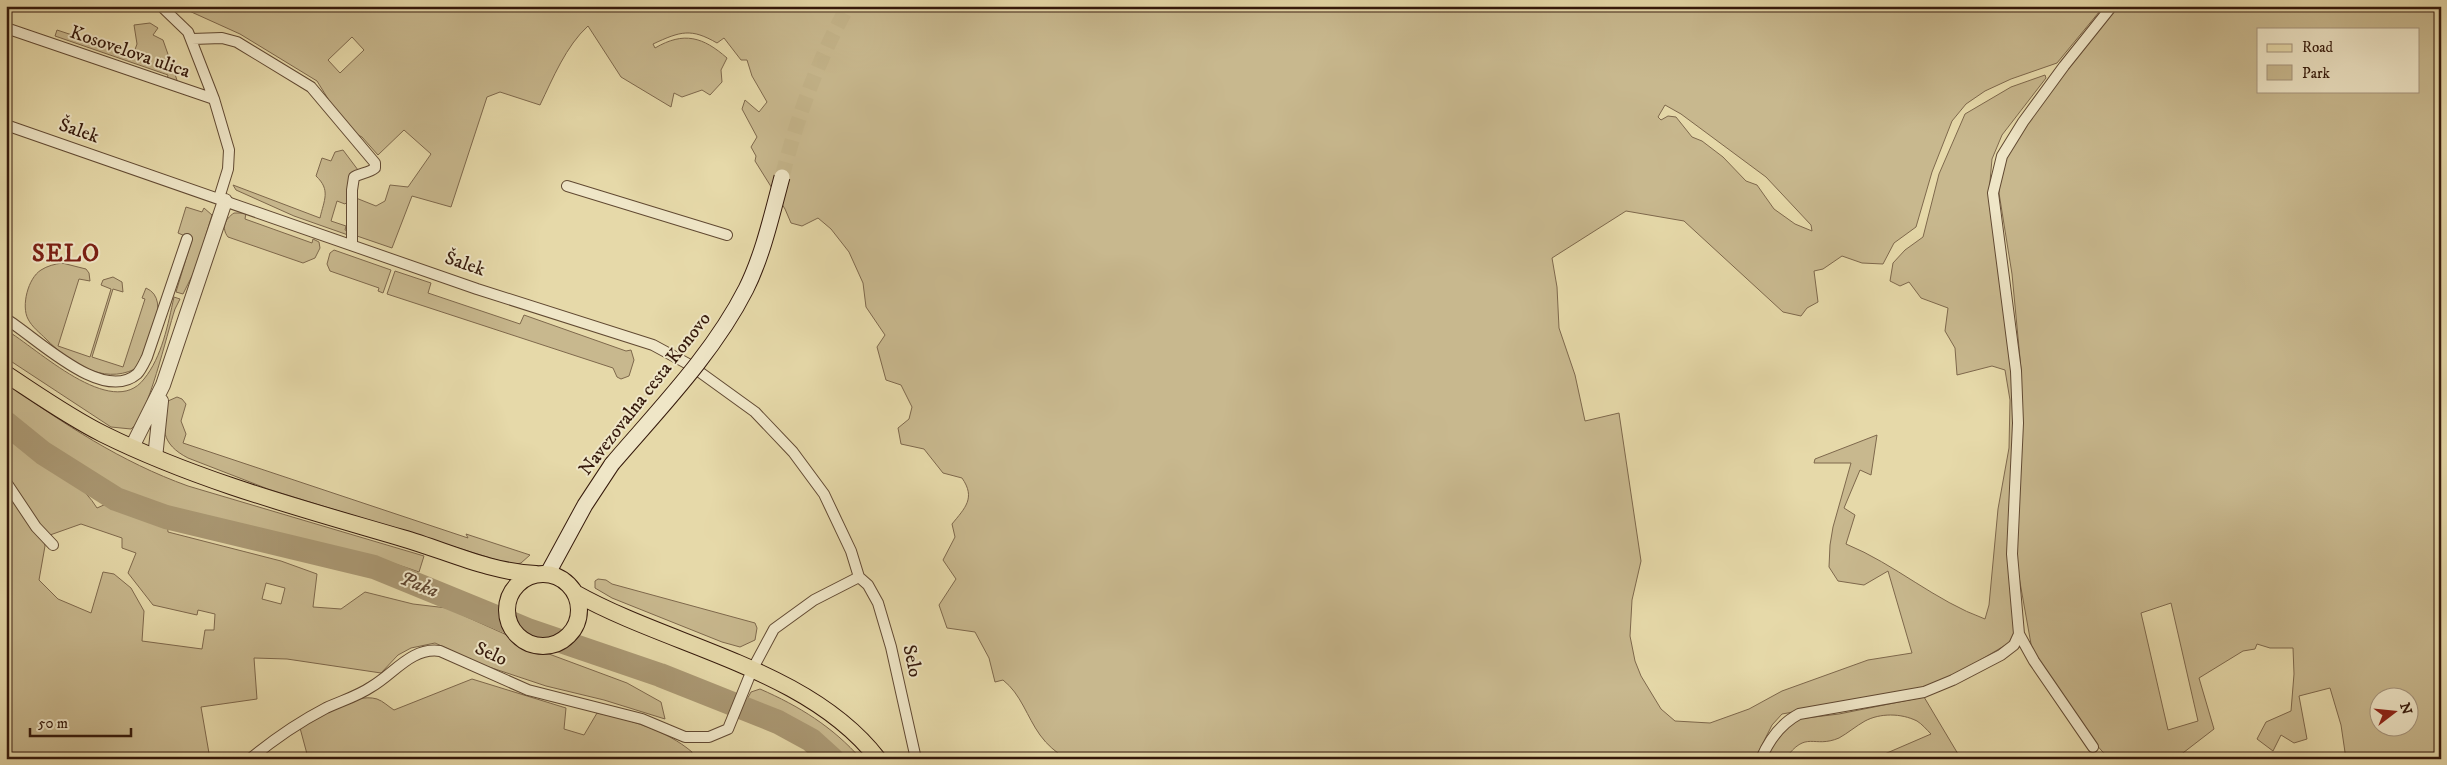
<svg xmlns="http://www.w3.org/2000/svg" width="2447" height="765" viewBox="0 0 2447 765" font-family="'IM FELL DW Pica',serif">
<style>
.green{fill:#c8b88e;stroke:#7e684c;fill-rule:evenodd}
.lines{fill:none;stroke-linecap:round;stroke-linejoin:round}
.river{stroke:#aa9873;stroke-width:24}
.secondary-tunnel{stroke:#c3b389;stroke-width:15;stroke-dasharray:15 8;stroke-linecap:butt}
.minor-casing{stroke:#614932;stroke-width:12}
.tertiary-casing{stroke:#614932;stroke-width:16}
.secondary-casing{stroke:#35190b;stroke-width:17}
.primary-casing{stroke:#35190b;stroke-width:18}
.minor{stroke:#efe6c7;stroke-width:10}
.tertiary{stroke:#efe6c7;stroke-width:14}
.secondary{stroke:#efe6c7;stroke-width:15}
.primary{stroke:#e6d9a9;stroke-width:16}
.secondary-bridge-casing{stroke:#35190b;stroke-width:17;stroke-linecap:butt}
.secondary-bridge{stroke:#efe6c7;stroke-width:15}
.labels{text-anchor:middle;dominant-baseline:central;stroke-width:4;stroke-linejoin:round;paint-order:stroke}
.street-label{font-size:19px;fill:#35190b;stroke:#efe6c7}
.water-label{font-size:20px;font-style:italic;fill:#5e452f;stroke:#efe6c7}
.district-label{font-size:24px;font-weight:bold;letter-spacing:1px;fill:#7a1f14;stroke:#efe6c7}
</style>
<rect width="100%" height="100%" fill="#e6d9a9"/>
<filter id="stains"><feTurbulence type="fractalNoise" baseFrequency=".004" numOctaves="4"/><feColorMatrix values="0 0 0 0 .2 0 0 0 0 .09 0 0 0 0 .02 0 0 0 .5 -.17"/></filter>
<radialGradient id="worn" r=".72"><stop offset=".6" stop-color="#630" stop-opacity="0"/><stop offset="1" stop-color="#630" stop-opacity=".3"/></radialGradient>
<!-- green -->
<path class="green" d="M 189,6 L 2104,6 L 2057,63 L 2011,79 L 1985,91 L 1966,104 L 1952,121 L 1932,172 L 1916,227 L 1894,243 L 1883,264 L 1862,263 L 1842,256 L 1823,269 L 1814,271 L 1818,302 L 1807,308 L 1801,316 L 1783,312 L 1684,221 L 1626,211 L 1552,258 L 1557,287 L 1559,328 L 1575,375 L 1585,421 L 1619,413 L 1641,561 L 1632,600 L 1630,636 L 1635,661 L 1641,676 L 1661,709 L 1675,721 L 1710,723 L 1749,709 L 1782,691 L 1868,660 L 1912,653 L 1888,571 L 1864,585 L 1838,581 L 1829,567 L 1830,545 L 1833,527 L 1851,463 L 1814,463 L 1815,459 L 1877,435 L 1871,475 L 1860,470 L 1844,508 L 1855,515 L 1846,544 C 1895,564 1935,601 1985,619 L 1989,605 L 1998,509 L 2009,448 L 2010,400 L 2005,370 L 1992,366 L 1957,375 L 1955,348 L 1945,331 L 1948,308 L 1921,298 L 1909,282 L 1900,286 L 1890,281 L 1893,263 L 1905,250 L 1923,237 L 1939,174 L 1965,114 L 2011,87 L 2045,75 L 2046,78 L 2002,135 L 1992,159 L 1989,193 L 2014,367 L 2015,631 L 2009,643 L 1945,681 L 1913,691 L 1782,714 L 1772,725 L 1755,759 L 1066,759 C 1056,752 1047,745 1040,735 C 1027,717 1021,694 1003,680 L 995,682 L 989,658 L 975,632 L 947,628 L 939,605 L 956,579 L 943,560 L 955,537 L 952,524 C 965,508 976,498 962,478 L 943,473 L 924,449 L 901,444 L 898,428 L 909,419 L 912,407 L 901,385 L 886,380 L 877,347 L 885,335 L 866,307 L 863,283 L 849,252 L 831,229 L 818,218 L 802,226 L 791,223 L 785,209 L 755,161 L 756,156 L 751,147 L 757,137 L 742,109 L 745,100 L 759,112 L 767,102 L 752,76 L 747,60 L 741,60 L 724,38 L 717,43 C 691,28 681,31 653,44 L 655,48 C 684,31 703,37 727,58 L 721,70 L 722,82 L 710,95 L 702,90 L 682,97 L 674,93 L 671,107 L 621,77 L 588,26 C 566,46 553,78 540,105 L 500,92 L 487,97 L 451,207 L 412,196 L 392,248 L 357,236 L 356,198 L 376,206 L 385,201 L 390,185 L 408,187 L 431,154 L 404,130 L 378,155 L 362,137 L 356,134 L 330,102 L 317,81 L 240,34 L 187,10 ZM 352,37 L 364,50 L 340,73 L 328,60 ZM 1665,105 L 1681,114 L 1766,177 L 1811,225 L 1812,231 L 1795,224 L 1774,209 L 1757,185 L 1746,181 L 1723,157 L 1702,141 L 1692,137 L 1676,117 L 1668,116 L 1661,120 L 1658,117 Z
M 2117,6 L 2441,6 L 2441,759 L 2346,759 L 2341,725 L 2330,688 L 2299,696 L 2307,739 L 2294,743 L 2281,735 L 2273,751 L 2257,739 L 2266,722 L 2291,711 L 2294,674 L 2293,648 L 2270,648 L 2257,644 L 2255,649 L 2243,651 L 2199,678 L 2214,729 L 2179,756 L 2109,759 L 2094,742 L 2037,659 L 2031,644 L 2016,560 L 2021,369 L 2012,274 L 1999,193 L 2001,160 L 2011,138 ZM 2258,29 L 2418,29 L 2418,91 L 2258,91 ZM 2171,603 L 2198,721 L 2168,730 L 2141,613 ZM 2380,698 L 2410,698 L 2410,728 L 2380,728 Z
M 150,23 L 158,28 L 153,35 L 163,40 L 178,83 L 167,79 L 168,75 L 55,36 L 57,30 L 133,55 L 137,44 L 134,25 Z
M 343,150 L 358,170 L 348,201 L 345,204 L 337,201 L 331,221 L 346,226 L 345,230 L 350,232 L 348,235 L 294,216 L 236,190 L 233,185 L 320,218 C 324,200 331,190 316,176 L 322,158 L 331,161 L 335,152 Z
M 186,207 L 202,212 L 204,208 L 212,215 L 196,268 L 183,294 L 176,292 L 192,239 L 178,233 Z
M 234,213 L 246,213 L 245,219 L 312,243 L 313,239 L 319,242 L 320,248 L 315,258 L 303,263 L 228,237 C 221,228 225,219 234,213 Z
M 334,250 L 391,270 L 383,293 L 378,291 L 379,288 L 330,271 L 327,264 L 330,253 Z
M 62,263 L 86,269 L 89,273 L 90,281 L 79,279 L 58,346 L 90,357 L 111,289 L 101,285 L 103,280 L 113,277 L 122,282 L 123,292 L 113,289 L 92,357 L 123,367 L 145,299 L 142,298 L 146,288 C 174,300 145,350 135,369 C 102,385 69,362 46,339 C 40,333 32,327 28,319 C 21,306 28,278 41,270 C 47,266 55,264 62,263 Z
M 395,271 L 431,283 L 428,293 L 520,324 L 524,315 L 626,351 L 631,350 L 634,360 L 629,376 L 621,379 L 617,377 L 613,368 L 387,294 Z
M 174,297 L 180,299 L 175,309 C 167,333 148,417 131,429 L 111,427 L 6,358 L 6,330 C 37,348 112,421 144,379 C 162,357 168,324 174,297 Z
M 6,383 C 64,424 121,462 188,486 L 424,556 L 419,572 C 385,560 350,550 314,542 C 250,528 182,522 123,494 C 80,475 43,444 6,416 Z
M 177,397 L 182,399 L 186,404 L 181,421 L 186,434 L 183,443 L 468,538 L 466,534 L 530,555 L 521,563 L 513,565 L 268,489 L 188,458 C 161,444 161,428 168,401 Z
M 6,434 L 41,457 L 43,465 C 66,476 84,487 97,508 L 113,501 L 167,521 L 168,532 L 281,561 L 317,574 L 313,607 L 341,609 L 365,592 L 413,604 L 447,608 L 549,654 L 627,683 L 661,702 L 665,719 L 604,700 L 546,686 L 483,665 L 435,643 L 411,648 L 398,655 L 381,673 L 287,659 L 254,658 L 257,699 L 201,707 L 210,759 L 6,759 L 6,486 L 44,540 L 45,546 L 39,580 L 58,599 L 91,613 L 103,572 L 114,574 L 131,588 L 144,611 L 142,641 L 202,649 L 205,630 L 214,630 L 215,614 L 198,610 L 197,615 L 153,605 L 128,573 L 136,553 L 122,548 L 122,538 L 81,524 L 50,535 L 43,530 L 6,476 ZM 266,583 L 285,588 L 281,604 L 262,599 Z
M 598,579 L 606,580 L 612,584 L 755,623 L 757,628 L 755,640 L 740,647 L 722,642 L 612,598 L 595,588 L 595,581 Z
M 472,679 L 566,708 L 564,729 L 584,735 L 597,713 C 631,720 666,730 692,752 L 691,759 L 306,759 L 307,754 L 300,728 C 319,717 354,692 377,699 C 383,701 389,707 394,710 Z
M 760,689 C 799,706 833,727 861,759 L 839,759 C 820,731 776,715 745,703 L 751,692 Z
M 1924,697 L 1961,759 L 1873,759 L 1931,734 C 1927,730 1922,724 1917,721 C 1901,713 1880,713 1865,721 C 1856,726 1848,733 1839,738 C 1813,749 1807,729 1785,759 L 1766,759 L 1779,735 L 1798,719 L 1839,714 Z"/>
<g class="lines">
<!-- river -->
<path class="river" d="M 6,423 L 43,453 L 116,499 L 166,517 L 374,567 L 528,630 L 660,675 L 778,722 L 811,740 L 832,759"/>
<!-- secondary-tunnel -->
<path class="secondary-tunnel" d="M 782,177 C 798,115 817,62 848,6"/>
<defs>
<path id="minor" d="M 161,6 L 188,32 L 214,99 L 229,150 L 228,169 L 219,198
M 6,28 L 214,99
M 192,39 L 222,38 L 237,42 L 311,87 L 375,163 L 375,168 C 369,173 361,173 354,177 L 352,190 L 352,244
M 6,125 L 477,289 L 653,345 L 690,365 L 755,412 L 793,452 L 824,494 L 851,551 L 859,577 L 868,585 L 878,603 L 891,647 L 916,759
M 567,186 L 727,235
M 6,319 C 36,337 102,404 137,374 C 141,370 144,363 147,357 L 187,239
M 6,482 L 36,527 L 53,545
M 2019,634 L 2034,661 L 2093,747
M 250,759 C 273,740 299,722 326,708 C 341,701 358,696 371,687 C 394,674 411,647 440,651 L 528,690 L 642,719 L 685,737 L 709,737 L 728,729 L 752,670 L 774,629 L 814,600 L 859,577
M 1761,759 C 1769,740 1780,724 1799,714 L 1924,692 L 1953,680 L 2001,655 L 2014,645 L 2019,634 L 2012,554 L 2018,423 L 2016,371 L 1993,193 L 2002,156 L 2023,122 L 2064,66 L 2112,6"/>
<path id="tertiary" d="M 132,447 L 163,385 L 225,201
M 155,458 L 161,401"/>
<path id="secondary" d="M 548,573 L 585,505 L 612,464"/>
<path id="primary" d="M 6,374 C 38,395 69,417 103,434 C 198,481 300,508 402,538 C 447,551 489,572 536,574
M507 610a36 36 0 1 1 72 0a36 36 0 1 1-72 0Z
M 575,593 C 671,647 809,669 878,759"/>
</defs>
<!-- minor casing -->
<use href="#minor" class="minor-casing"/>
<!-- tertiary casing -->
<use href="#tertiary" class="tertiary-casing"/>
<!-- secondary casing -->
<use href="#secondary" class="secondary-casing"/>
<!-- primary casing -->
<use href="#primary" class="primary-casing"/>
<!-- minor -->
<use href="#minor" class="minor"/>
<!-- tertiary -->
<use href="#tertiary" class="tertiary"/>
<!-- secondary -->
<use href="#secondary" class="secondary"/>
<!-- primary -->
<use href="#primary" class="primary"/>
<defs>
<path id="secondary-bridge" d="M 612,464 C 659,409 713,354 746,289 C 763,255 772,214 782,177"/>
</defs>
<!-- secondary-bridge casing -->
<use href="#secondary-bridge" class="secondary-bridge-casing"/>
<!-- secondary-bridge -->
<use href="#secondary-bridge" class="secondary-bridge"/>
</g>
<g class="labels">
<!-- street labels -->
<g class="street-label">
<text transform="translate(130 52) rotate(19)">Kosovelova ulica</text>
<text transform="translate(79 131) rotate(19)">Šalek</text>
<text transform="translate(465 264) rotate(19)">Šalek</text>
<text transform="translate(645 394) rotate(-52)">Navezovalna cesta Konovo</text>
<text transform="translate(491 654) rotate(24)">Selo</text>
<text transform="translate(912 661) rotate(78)">Selo</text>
</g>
<!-- water labels -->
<g class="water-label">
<text transform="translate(419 585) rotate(22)">Paka</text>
</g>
<!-- district labels -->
<g class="district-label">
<text x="66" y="254">SELO</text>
</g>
</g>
<!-- margin -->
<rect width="2447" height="765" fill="none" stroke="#e6d9a9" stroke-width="25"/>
<rect x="8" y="8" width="2432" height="750" fill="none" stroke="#35190b" stroke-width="2.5"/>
<rect x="12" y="12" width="2422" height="740" fill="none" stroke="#35190b"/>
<!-- legend -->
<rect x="2257" y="28" width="162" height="65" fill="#efe6c7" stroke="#a5947c"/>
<rect x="2267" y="44" width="25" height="8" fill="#e6d9a9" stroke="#a5947c"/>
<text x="2302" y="52" font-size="15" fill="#35190b">Road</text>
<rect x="2267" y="65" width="25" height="15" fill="#c8b88e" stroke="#a5947c"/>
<text x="2302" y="78" font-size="15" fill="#35190b">Park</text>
<!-- north arrow -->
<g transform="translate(2394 712) rotate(74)"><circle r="24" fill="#efe6c7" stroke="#a5947c"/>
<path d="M0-4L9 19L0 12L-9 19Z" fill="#8f2418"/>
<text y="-8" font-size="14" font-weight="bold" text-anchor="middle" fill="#35190b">N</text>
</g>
<!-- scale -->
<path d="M30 728v8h101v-8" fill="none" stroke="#35190b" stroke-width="2.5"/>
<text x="38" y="728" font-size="15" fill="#35190b" stroke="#efe6c7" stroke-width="4" paint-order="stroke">50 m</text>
<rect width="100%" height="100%" filter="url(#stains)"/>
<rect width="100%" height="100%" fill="url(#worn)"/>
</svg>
